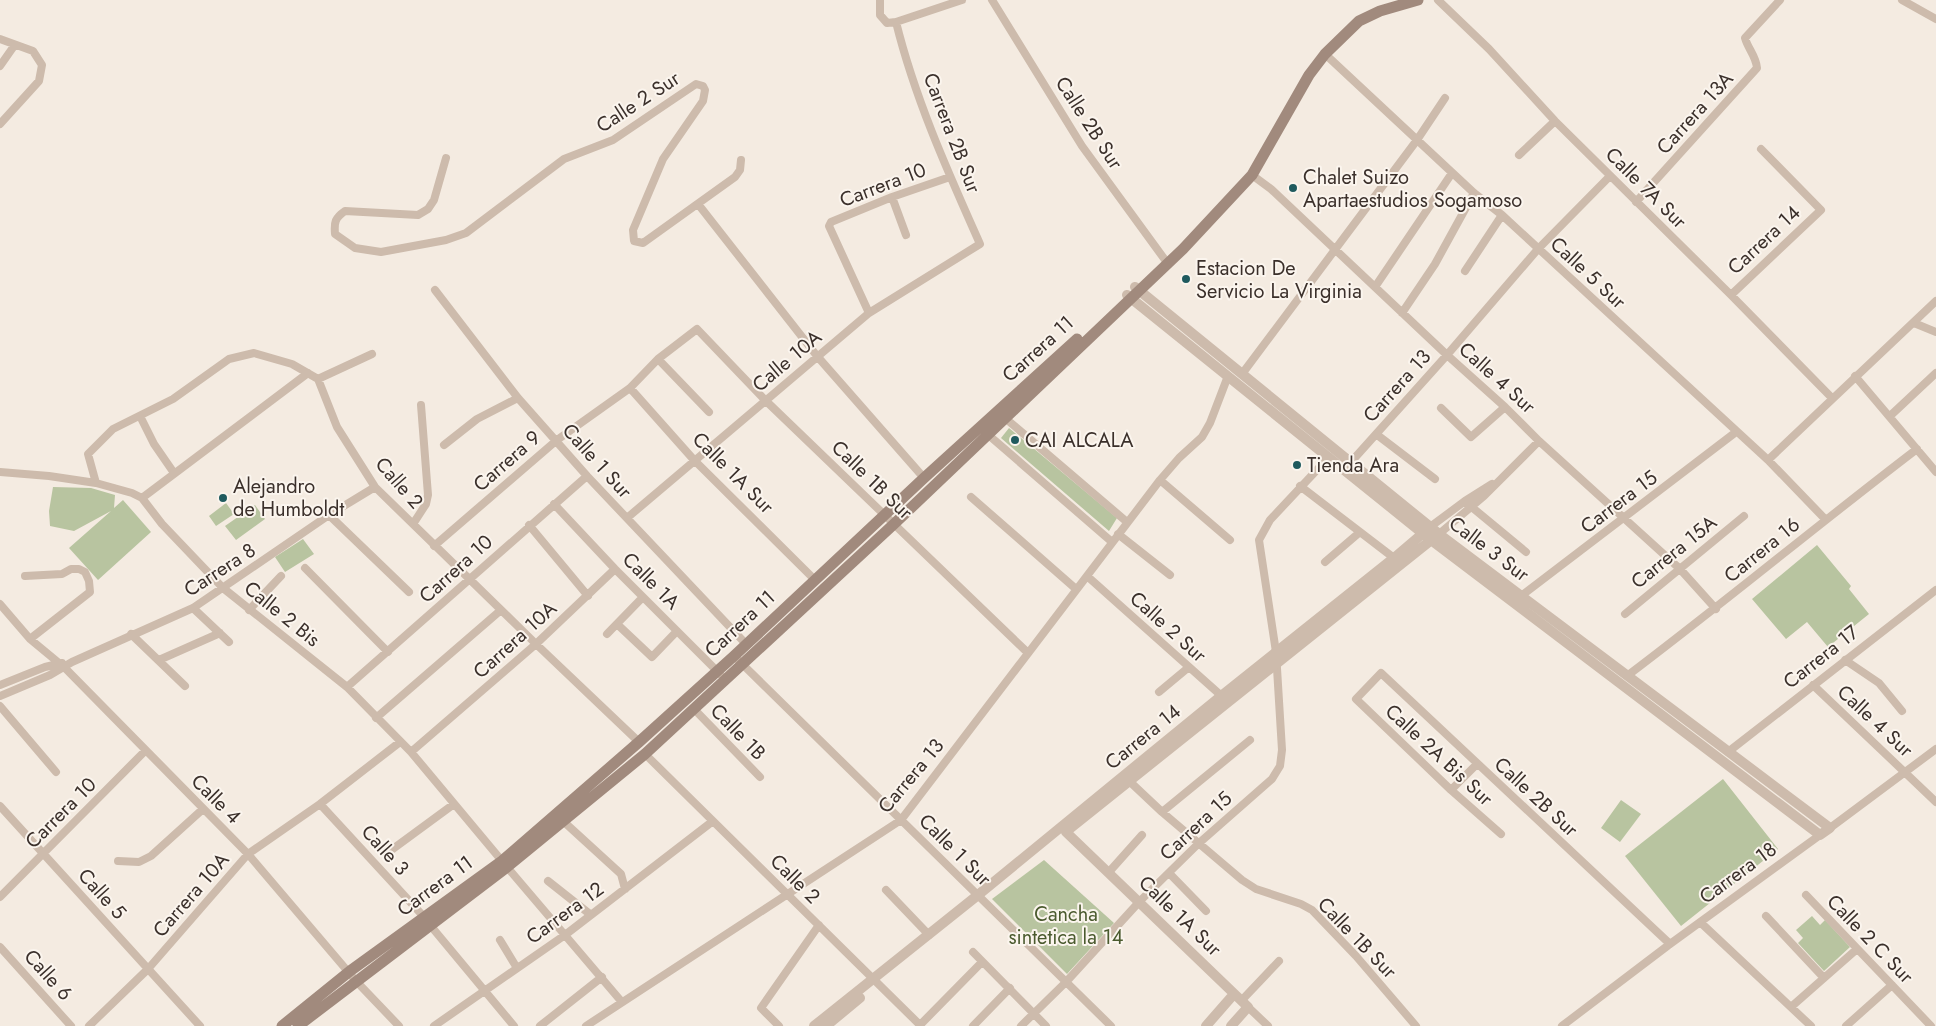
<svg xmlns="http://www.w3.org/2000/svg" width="1936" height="1026" viewBox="0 0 1936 1026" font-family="Jost,sans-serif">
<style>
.green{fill:#b8c4a0}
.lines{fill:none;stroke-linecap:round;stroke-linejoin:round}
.minor{stroke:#cdbbac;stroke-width:8}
.tertiary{stroke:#cdbbac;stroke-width:10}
.secondary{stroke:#a18a7d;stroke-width:11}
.poi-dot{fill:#1f5a5e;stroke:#fbf5ee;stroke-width:2}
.labels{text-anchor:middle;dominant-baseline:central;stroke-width:4;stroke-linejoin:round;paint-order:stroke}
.street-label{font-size:20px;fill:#3b302b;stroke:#fbf5ee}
.poi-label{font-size:20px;fill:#3b302b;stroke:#fbf5ee;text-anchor:start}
.park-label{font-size:20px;fill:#4a5a2e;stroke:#fbf5ee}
</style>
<rect width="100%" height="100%" fill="#f4ebe1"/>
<!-- green -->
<path class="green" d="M 1009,428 L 1117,518 L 1109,531 L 1001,438 Z
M 53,487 L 91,488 L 115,495 L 114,508 L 123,500 L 151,532 L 98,580 L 69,548 L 111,511 L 74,531 L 50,526 L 49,511 Z
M 226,503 L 234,514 L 216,526 L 209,516 Z
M 255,505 L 265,519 L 236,540 L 225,526 Z
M 303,539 L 314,554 L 285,572 L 275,557 Z
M 1817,545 L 1851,586 L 1849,589 L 1869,614 L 1828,647 L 1807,622 L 1786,639 L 1752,599 Z
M 1723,779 L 1778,849 L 1681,926 L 1625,856 Z
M 1621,800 L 1641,814 L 1620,842 L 1601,828 Z
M 1044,860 L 1114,923 L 1067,974 L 992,899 Z
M 1812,916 L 1820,925 L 1825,920 L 1850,947 L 1824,971 L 1798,943 L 1803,938 L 1796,930 Z"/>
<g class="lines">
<!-- minor -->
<path class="minor" d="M 880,0 L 880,15 L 887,23 L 896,22 L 962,0
M 992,0 L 1082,146 L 1168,264
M 1438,0 L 1489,49 L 1555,121 L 1731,295 L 1832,398
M 1902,0 L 1936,19
M 0,39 L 33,51 L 42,65 L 39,81 L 0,124
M 1325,54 L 1474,193 L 1502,215 L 1768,460 L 1825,519
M 0,66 L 14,46
M 1519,155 L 1555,121
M 446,158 L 434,200 L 428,209 L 418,215 L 345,211 C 335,218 334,222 335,234 L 355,248 L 381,252 L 446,240 L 466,233 L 564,159 L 613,140 L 696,84 L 703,86 L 705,90 L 703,101 L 663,159 L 633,230 L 634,241 L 643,243 L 735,177 L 740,170 L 741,160
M 1252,175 L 1271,189 L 1447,355 L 1505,407 L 1539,441 L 1680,569 L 1716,609
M 892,197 L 906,235
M 1636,202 L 1757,68 C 1756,56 1748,49 1745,38 L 1780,0
M 698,204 L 817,356 L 924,478
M 1465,271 L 1502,215
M 1375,287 L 1452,173
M 435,290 L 518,398 L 587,476 L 746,644
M 1731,295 L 1821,210 L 1761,149
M 869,313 L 829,226 L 831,222 L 892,197 L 950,177
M 1402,313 L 1435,264 L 1474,193
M 1914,323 L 1936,332
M 658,359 L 709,412
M 1242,374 L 1417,140 L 1445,98
M 1855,376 L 1936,472
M 318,379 L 372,354
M 630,388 L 694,460 L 815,580
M 1441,408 L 1471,437 L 1505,407
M 140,416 L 154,444 L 174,473
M 1890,416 L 1936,373
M 1005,418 L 1127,522
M 985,432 L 1112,542
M 1376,434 L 1435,479
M 444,445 L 477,419 L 518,398
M 1768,460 L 1936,301
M 1351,462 L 1447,355 L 1538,249 L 1610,176
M 0,472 L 49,476 L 96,483 L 132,493 L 142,498 L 162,524 L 223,588 L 347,687 L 411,752 L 502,861
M 1160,480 L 1230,540
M 96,483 L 88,454 L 113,429 L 173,399 L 229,359 L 254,353 L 292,364 L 318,379 L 337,427 L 375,487 L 536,644 L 639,742
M 1300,486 L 1394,558
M 971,497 L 1076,589
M 142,498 L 308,373
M 554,504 L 615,569 L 721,675
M 1468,504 L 1526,552
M 329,515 L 409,592
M 627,518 L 869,313 L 980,244 C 948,172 915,99 896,22
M 413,524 L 426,504 L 428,495 L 421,405
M 529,525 L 588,596
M 1430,527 L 1465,501 L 1492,484
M 1118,534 L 1170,575
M 1439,534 L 1484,496 L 1539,441
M 434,546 L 557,440 L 630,388 L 658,359 L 697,329 L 765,400 L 1028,653
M 1325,562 L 1360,532
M 305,568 L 388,652
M 25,576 L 62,574 L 71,569 L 79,569 L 85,572 L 89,581 L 90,592 L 30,639
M 1087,576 L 1225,699
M 1521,596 L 1736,432
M 0,604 L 30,639 L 65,668 L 248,854 L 356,981 L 399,1026
M 193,608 L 229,642
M 249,610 L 281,576
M 1625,614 L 1744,516
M 617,624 L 652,657 L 677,631
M 131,634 L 185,686
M 607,634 L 643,597
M 734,656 L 1111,1026
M 159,660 L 220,633
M 1845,660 L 1879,683 L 1902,711
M 1627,676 C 1725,602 1820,523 1917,449
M 0,685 L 45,667 L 62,663
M 1813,685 L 1936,802
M 347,687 L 587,476
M 1159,692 L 1189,667
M 0,696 L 50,675 L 72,662 L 193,608 L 329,515 L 375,487
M 0,706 L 56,772
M 694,709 L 760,777
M 376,718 L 501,610
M 411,752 L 536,644 L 615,569
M 1728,752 L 1936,590
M 645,754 L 921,1026
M 1127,779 L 1162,812 L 1242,880 L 1256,889 L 1301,904 L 1312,910 L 1356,956 L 1416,1026
M 1451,790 L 1477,764
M 320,804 L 425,918
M 0,806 L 200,1026
M 1162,812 L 1250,740
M 563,821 L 621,874 L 625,889
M 1830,828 L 1936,749
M 1501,834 L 1451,790 L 1356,699 L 1381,673 L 1670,944
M 390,851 L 454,804
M 118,861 L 139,862 L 151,856 L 203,809
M 507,867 L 621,1001
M 1109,872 L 1142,835
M 1169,873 L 1206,911
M 548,881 L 591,915
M 886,890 L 929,935
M 1806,895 L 1931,1026
M 0,897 L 145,751
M 1766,916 L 1824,978
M 1700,922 L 1811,1026
M 430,925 L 514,1026
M 500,940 L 517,968
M 0,947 L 71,1026
M 973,952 L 1046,1026
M 1242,1000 L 1279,961
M 1248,1007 L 1268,1026
M 1791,1007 L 1857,949
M 920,1025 L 982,962
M 89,1026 L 148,969 L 248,854 L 320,804 L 400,742
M 434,1026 L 565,935 L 713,821
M 540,1026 L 602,977
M 586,1026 L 901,820 L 1160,480 L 1179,458 L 1202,437 L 1210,423 L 1228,376
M 779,1026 L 761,1008 L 819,925
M 973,1026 L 1010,988
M 1021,1026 L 1066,982 L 1140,901 L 1198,844 L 1272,779 L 1280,766 L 1282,750 L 1276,652 L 1259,540 L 1270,520 L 1329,457
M 1562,1026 L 1670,944 L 1820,835
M 1846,1026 L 1892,985"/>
<!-- tertiary -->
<path class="tertiary" d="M 1127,295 L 1431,540 L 1820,835 L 1830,828 L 1439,534 L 1135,287
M 1068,830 L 1435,537
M 1066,832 L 1248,1007 L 1231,1026
M 814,1026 L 978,895 L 1221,696 L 1394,558 L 1428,529
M 826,1026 L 860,998
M 1206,1026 L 1234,994"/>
<!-- secondary -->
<path class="secondary" d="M 282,1026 L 350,971 L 502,861 L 639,742 L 734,656 L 924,478 L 1077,339
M 298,1026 L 507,867 L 645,754 L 894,524 L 1183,249 L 1252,175 L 1309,75 L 1325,54 L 1359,21 L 1380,11 L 1418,0"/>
</g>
<!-- markers -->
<g class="poi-dot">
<circle cx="1293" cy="188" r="5"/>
<circle cx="1186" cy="279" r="5"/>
<circle cx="1015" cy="440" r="5"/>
<circle cx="1297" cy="465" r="5"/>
<circle cx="223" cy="498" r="5"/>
</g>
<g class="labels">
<!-- street labels -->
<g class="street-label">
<text transform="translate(638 102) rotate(-33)">Calle 2 Sur</text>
<text transform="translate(1695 113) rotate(-48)">Carrera 13A</text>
<text transform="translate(1089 123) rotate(57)">Calle 2B Sur</text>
<text transform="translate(952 133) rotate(69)">Carrera 2B Sur</text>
<text transform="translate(883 185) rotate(-21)">Carrera 10</text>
<text transform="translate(1646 188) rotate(45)">Calle 7A Sur</text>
<text transform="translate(1764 240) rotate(-43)">Carrera 14</text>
<text transform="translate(1588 273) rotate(43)">Calle 5 Sur</text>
<text transform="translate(1038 349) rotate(-42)">Carrera 11</text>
<text transform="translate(787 361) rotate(-40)">Calle 10A</text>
<text transform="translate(1497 378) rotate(42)">Calle 4 Sur</text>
<text transform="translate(1397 386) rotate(-48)">Carrera 13</text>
<text transform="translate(507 461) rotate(-41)">Carrera 9</text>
<text transform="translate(597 461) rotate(48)">Calle 1 Sur</text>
<text transform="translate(733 473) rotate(45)">Calle 1A Sur</text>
<text transform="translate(872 480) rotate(44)">Calle 1B Sur</text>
<text transform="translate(399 483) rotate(49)">Calle 2</text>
<text transform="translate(1619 502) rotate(-37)">Carrera 15</text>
<text transform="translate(1489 549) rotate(37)">Calle 3 Sur</text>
<text transform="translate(1762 550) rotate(-39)">Carrera 16</text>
<text transform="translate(1674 552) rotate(-39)">Carrera 15A</text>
<text transform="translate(456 569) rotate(-42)">Carrera 10</text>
<text transform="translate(220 570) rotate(-33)">Carrera 8</text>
<text transform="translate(651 581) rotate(45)">Calle 1A</text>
<text transform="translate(282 614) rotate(39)">Calle 2 Bis</text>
<text transform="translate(740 624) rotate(-43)">Carrera 11</text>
<text transform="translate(1168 627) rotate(42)">Calle 2 Sur</text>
<text transform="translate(515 640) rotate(-42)">Carrera 10A</text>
<text transform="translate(1821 657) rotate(-38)">Carrera 17</text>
<text transform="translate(1875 721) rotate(43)">Calle 4 Sur</text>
<text transform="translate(738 732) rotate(46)">Calle 1B</text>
<text transform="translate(1143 737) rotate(-39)">Carrera 14</text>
<text transform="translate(1439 755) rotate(43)">Calle 2A Bis Sur</text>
<text transform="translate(911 776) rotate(-50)">Carrera 13</text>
<text transform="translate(1536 797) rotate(43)">Calle 2B Sur</text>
<text transform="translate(216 799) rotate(45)">Calle 4</text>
<text transform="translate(61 813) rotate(-45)">Carrera 10</text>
<text transform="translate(1196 826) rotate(-43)">Carrera 15</text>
<text transform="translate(385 850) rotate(48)">Calle 3</text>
<text transform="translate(955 850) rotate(45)">Calle 1 Sur</text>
<text transform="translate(1738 873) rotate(-36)">Carrera 18</text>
<text transform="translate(795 879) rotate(45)">Calle 2</text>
<text transform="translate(435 886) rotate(-36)">Carrera 11</text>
<text transform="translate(102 894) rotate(48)">Calle 5</text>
<text transform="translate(191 895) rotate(-49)">Carrera 10A</text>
<text transform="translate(565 913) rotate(-36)">Carrera 12</text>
<text transform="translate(1180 916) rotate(44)">Calle 1A Sur</text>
<text transform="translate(1357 938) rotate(46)">Calle 1B Sur</text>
<text transform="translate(1870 939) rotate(46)">Calle 2 C Sur</text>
<text transform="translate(48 975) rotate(48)">Calle 6</text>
</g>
<!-- poi labels -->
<g class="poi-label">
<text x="1303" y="177">Chalet Suizo<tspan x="1303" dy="23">Apartaestudios Sogamoso</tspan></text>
<text x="1196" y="268">Estacion De<tspan x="1196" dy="23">Servicio La Virginia</tspan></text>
<text x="1025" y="440">CAI ALCALA</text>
<text x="1307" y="465">Tienda Ara</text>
<text x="233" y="486">Alejandro<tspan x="233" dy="23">de Humboldt</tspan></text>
</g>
<!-- park labels -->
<g class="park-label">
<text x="1066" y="914">Cancha<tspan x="1066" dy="23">sintetica la 14</tspan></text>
</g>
</g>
</svg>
